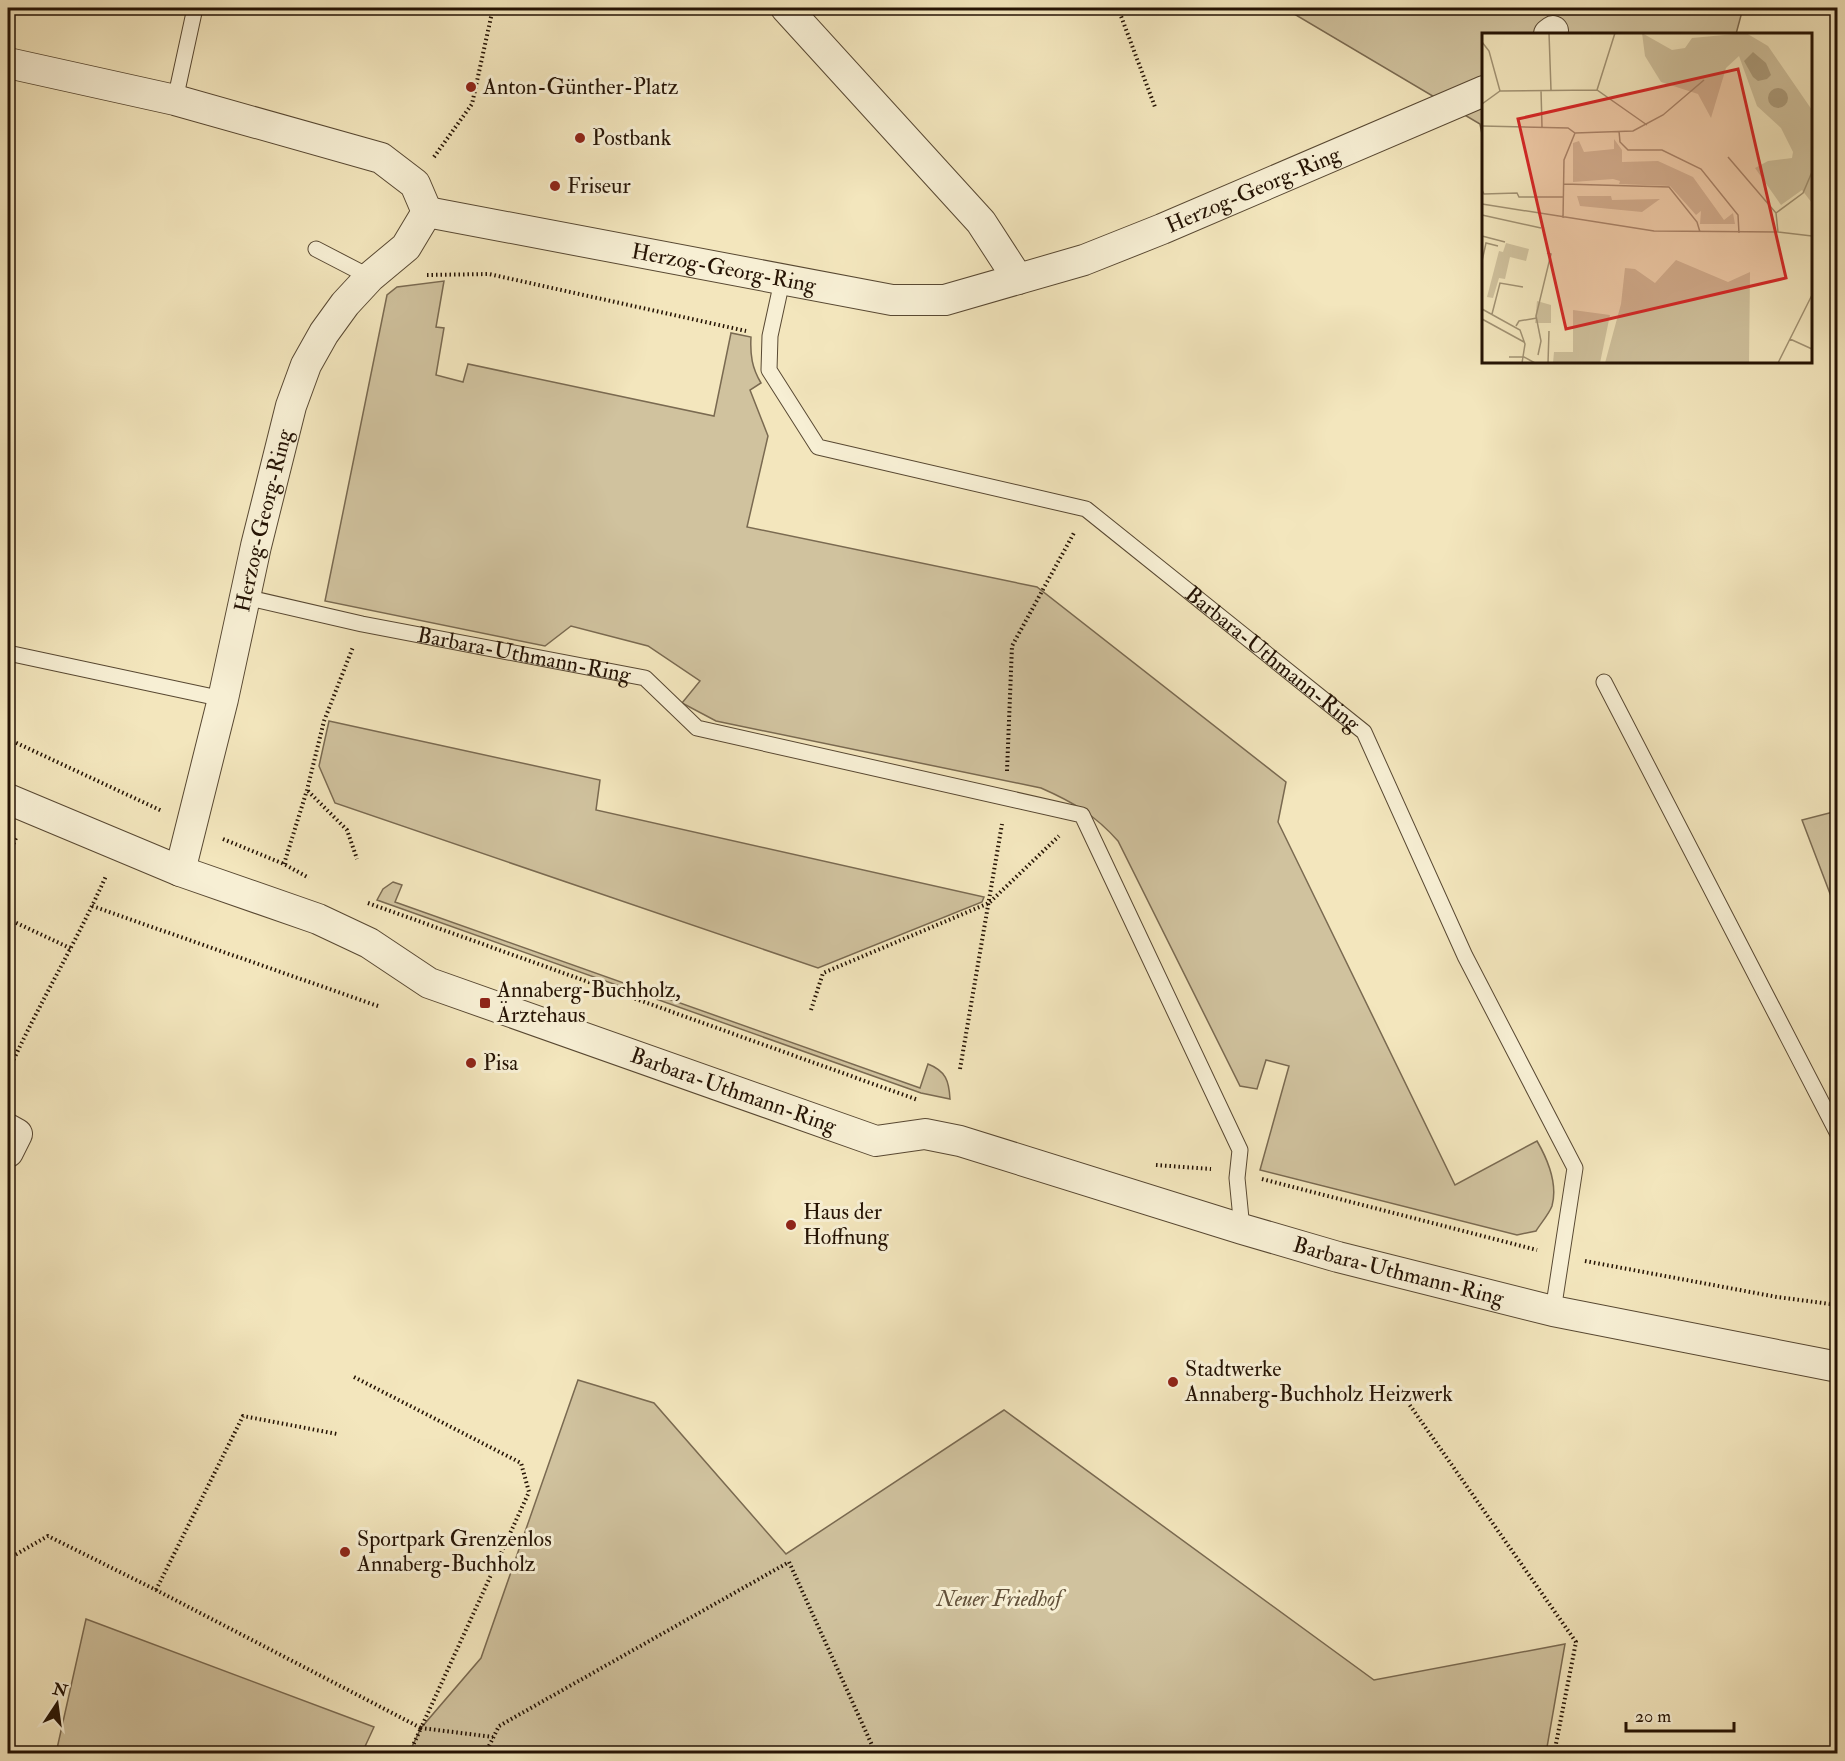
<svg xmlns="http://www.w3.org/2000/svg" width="1845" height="1761" viewBox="0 0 1845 1761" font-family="'IM FELL Double Pica',serif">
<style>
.green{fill:#d0c29e;stroke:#7a6a51;stroke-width:1.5}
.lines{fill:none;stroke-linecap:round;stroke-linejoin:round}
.lane-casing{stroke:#584832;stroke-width:17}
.street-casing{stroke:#584832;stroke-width:32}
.path{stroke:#251304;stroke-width:4;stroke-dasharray:1.5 3;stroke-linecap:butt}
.lane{stroke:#f7efd4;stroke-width:15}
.street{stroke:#f7efd4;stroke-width:30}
.poi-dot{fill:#8f2418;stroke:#f7efd4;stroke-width:2}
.labels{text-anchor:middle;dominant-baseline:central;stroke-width:6;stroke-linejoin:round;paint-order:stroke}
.poi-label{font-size:22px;fill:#251304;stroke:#f7efd4;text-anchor:start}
.street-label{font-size:22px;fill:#251304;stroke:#f7efd4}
.park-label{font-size:22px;font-style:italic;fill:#61503a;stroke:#f7efd4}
.inset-road{fill:none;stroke:#a19273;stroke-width:1.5}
.view{fill:#d62828;fill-opacity:0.15;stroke:#d62828;stroke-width:3}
.inset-edge{fill:none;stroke:#251304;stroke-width:3}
</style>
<rect width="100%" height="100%" fill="#f3e6bd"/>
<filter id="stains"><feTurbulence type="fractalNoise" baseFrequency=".00333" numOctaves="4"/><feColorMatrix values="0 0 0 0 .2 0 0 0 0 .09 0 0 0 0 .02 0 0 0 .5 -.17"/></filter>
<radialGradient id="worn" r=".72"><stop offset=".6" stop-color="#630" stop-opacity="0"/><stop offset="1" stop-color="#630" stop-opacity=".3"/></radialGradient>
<!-- green -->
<path class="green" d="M 1284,8 L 1743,8 L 1736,34 L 1484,34 L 1483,139 L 1480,124 Z
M 444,281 L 436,327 L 444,328 L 436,375 L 463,382 L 468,364 L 714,416 L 731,333 L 751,337 C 750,355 752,368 761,383 L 750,390 L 768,436 L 747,527 L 1037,587 L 1286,782 L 1278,822 L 1455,1185 L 1537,1141 C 1548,1160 1558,1184 1552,1206 C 1549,1214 1541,1223 1536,1231 L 1517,1235 L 1260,1170 L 1289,1066 L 1266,1060 L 1257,1089 L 1240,1086 L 1118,841 C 1095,815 1073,802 1041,788 L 716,721 L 682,703 L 700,681 L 648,646 L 571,626 L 545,646 L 325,601 L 387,295 L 397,287 Z
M 329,721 L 600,780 L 596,810 L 984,897 L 982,902 L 818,968 L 335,803 L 319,766 Z
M 1837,811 L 1838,811 L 1837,912 L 1802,820 Z
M 393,882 L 402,885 L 395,902 L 920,1088 L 928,1064 C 946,1071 949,1081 950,1099 L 921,1093 L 377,900 L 383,889 Z
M 578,1380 L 654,1403 L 786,1554 L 1004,1410 L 1374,1680 L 1565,1644 L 1546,1753 L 409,1753 L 421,1728 L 481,1658 Z
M 86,1619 L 374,1727 L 362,1753 L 56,1753 Z"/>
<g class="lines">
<defs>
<g id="lane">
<path d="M 175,100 L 195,8"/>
<path d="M 316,249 L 370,277"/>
<path id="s1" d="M 782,281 L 770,336 L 769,370 L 818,447 L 1086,509 L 1364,732 L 1465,956 L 1575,1168 L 1553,1311"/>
<path id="s2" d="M 245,597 L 362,624 L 645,678 L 697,728 L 1082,815 L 1240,1150 L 1237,1178 L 1242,1229"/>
<path d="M 8,653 L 223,699"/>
<path d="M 1604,682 L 1838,1134"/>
</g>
<g id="street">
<path d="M 786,8 L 981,222 L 1018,279"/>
<path d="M 1549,34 L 1553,31"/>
<path d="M 8,63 L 175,100 L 381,158 L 415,184 L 427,212"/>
<path id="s3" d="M 427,212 L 892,300 L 945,300 L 1084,260 L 1162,229 L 1484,91"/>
<path id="s4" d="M 8,799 L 180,871 L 318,919 L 369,943 L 429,983 L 876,1141 L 925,1134 L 960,1141 L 1242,1229 L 1338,1257 L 1553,1311 L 1838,1367"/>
<path id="s5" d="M 180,871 L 223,699 L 256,546 L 291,406 L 306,365 L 324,333 L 345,304 L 370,277 L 406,247 L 427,212"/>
<path d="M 8,1129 L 17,1134 L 8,1152"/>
</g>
</defs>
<!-- lane casing -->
<use href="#lane" class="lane-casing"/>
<!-- street casing -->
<use href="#street" class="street-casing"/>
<!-- path -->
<path class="path" d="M 1118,8 L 1155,107
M 434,157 L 472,104 L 493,8
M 427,275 L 489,274 L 746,331
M 8,739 L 162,811
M 1007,771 L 1012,646 L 1075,531
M 308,791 L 347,830 L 357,859
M 223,839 L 284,864 L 309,878
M 8,856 L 16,838
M 284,864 L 307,790 L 324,721 L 353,647
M 368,903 L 918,1100
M 92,906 L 378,1006
M 8,919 L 72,949
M 811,1010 L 823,973 L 989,903 L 1059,836
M 960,1069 L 1002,824
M 8,1072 C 38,1005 76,943 106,876
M 1156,1165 L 1211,1169
M 1262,1179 L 1537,1250
M 1585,1261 L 1777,1297 L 1838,1305
M 354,1377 L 521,1463 L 529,1492 L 421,1728 L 493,1737
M 1402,1394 L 1576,1642 L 1554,1754
M 8,1559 L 48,1536 L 156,1590 L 421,1728 L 409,1754
M 156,1590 L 243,1416 L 337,1434
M 485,1754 L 499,1726 L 789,1562 L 876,1754"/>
<!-- lane -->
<use href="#lane" class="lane"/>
<!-- street -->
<use href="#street" class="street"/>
</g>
<!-- markers -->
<g class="poi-dot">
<circle cx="471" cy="87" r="6"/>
<circle cx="580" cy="138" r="6"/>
<circle cx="555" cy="186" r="6"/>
<rect x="479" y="997" width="12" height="12" rx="3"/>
<circle cx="471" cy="1063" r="6"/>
<circle cx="791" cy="1225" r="6"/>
<circle cx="1173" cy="1382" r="6"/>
<circle cx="345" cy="1552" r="6"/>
</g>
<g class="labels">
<!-- poi labels -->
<g class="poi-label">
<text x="483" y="87">Anton-Günther-Platz</text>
<text x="592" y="138">Postbank</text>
<text x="567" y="186">Friseur</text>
<text x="497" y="990">Annaberg-Buchholz,<tspan x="497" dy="25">Ärztehaus</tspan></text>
<text x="483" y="1063">Pisa</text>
<text x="803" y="1212">Haus der<tspan x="803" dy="25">Hoffnung</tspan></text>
<text x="1185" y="1369">Stadtwerke<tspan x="1185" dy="25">Annaberg-Buchholz Heizwerk</tspan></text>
<text x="357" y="1539">Sportpark Grenzenlos<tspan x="357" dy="25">Annaberg-Buchholz</tspan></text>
</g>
<!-- street labels -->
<g class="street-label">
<text stroke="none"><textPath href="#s3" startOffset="854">Herzog-Georg-Ring</textPath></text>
<text stroke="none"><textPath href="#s3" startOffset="302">Herzog-Georg-Ring</textPath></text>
<text stroke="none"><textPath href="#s5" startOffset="360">Herzog-Georg-Ring</textPath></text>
<text stroke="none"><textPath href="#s2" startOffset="285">Barbara-Uthmann-Ring</textPath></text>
<text stroke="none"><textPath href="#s1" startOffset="696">Barbara-Uthmann-Ring</textPath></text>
<text stroke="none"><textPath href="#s4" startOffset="784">Barbara-Uthmann-Ring</textPath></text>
<text stroke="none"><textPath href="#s4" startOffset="1478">Barbara-Uthmann-Ring</textPath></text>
</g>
<!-- park labels -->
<g class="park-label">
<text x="999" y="1599">Neuer Friedhof</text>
</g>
</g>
<!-- overview -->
<g transform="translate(1482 33)">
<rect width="330" height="330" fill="#f3e6bd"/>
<path d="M 160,0 L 190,17 L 203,15 L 210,5 L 264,0 L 286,13 L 330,77 L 330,170 L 320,157 L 299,172 L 273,135 L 286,128 L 310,125 L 311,119 L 299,95 L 275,73 L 257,23 L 244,35 L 229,85 L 216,61 L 179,49 L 163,23 ZM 132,106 L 140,117 L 140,129 L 176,128 L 211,144 L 242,187 L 251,180 L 253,191 L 218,191 L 219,178 L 214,182 L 188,153 L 137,151 L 138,148 L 131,146 L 91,149 L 91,110 L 97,108 L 102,119 L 132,116 ZM 95,163 L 129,163 L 130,167 L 178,166 L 160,179 L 98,173 ZM 24,210 L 47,216 L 44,228 L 28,224 L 23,246 L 17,245 L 11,265 L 5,264 L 17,218 L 21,219 ZM 194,227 L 246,249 L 268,239 L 267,330 L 123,330 L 139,271 L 143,235 L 153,236 L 173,250 ZM 55,268 L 69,272 L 69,290 L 53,290 ZM 91,277 L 128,282 L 118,330 L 71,330 L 72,319 L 91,319 Z" fill="#d0c29e"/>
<path d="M 271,19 L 284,30 L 289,42 L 285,46 L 276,48 L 271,44 L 262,28 ZM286 65a10 10 0 1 1 20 0a10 10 0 1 1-20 0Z" fill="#ad9e7e"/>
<path class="inset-road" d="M 67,0 L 69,57M 0,9 L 7,18 L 18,58M 59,57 L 60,94M 115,57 L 133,0M 0,71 L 18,58 L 115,57 L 165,92M 0,93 L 86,95 L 93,100 L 151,98 L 181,82 L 222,47M 137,98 L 138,109 L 146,117 L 180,117 L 219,136 L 256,182 L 257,200M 246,124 L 294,180 L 296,199M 82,151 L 187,154 L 215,189 L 218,199M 0,157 L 2,161 L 35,160 L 37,164 L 82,164M 0,171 L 172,198 L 296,199 L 330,203M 294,180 L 321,160 L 330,139M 0,182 L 59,195M 81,185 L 82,127 L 93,100M 0,203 L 23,209M 0,228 L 4,210 L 16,213M 0,276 L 38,297 L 43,311 L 40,330M 10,281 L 18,250 L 41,254M 0,286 L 42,309M 34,293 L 37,288 L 55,285M 308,306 L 330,316M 56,322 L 59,308 L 54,283 L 69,221 L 65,220M 27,324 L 42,324 L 53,330M 66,330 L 67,298M 296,330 L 330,262"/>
<path class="view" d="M 256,36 L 304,245 L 84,296 L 36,86 Z"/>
<rect width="330" height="330" class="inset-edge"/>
</g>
<!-- margin -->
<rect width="1845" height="1761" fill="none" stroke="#f3e6bd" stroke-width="30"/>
<rect x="9" y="9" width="1827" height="1743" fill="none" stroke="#251304" stroke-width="3"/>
<rect x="15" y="15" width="1815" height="1731" fill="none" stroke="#251304" stroke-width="1.5"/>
<!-- north arrow -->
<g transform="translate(57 1704) rotate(13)" stroke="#f7efd4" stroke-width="4.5" paint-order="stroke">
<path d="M0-4.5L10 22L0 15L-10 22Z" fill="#251304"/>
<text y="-9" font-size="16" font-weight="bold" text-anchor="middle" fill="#251304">N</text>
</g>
<!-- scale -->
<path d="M1626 1722v9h108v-9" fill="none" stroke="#251304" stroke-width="3"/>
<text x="1635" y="1722" font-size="18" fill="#251304" stroke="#f7efd4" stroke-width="4.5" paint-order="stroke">20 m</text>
<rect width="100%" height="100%" filter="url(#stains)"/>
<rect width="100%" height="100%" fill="url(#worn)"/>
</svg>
